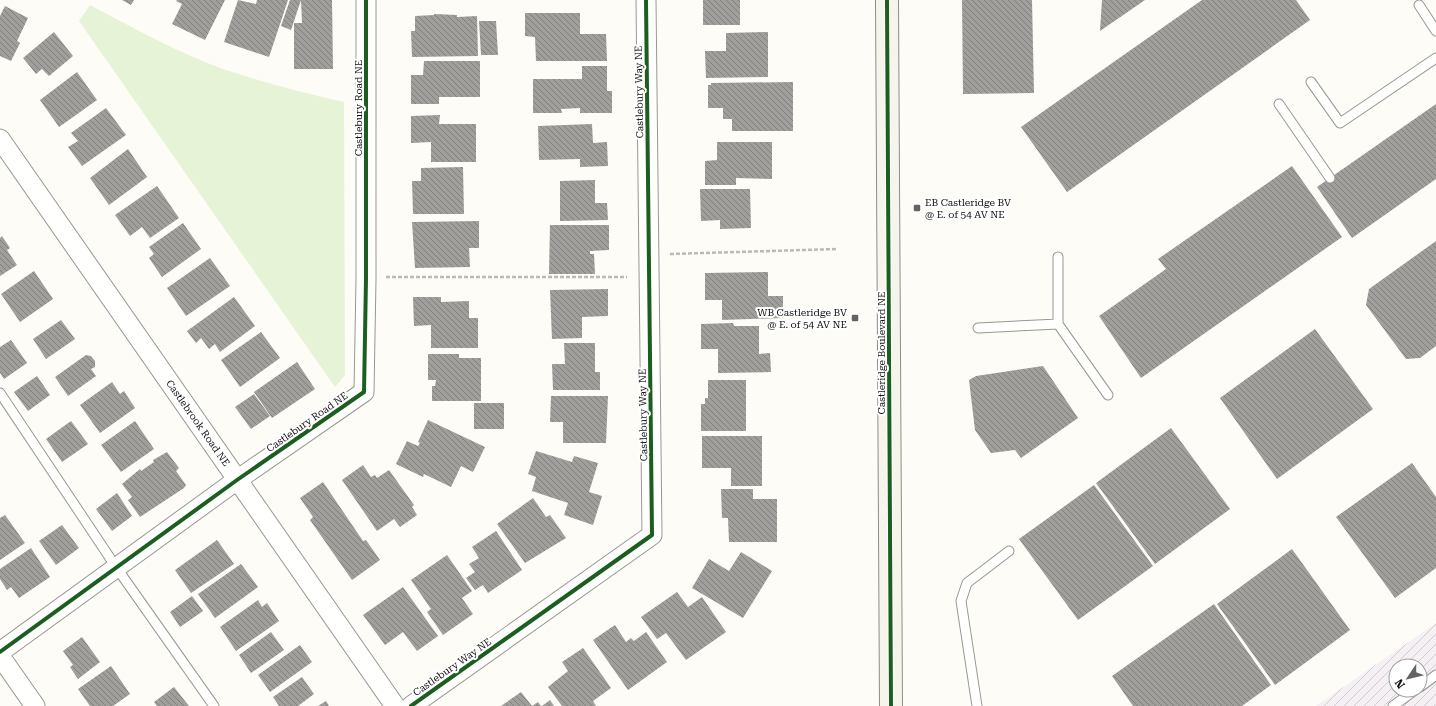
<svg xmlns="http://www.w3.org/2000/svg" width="1436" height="706" viewBox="0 0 1436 706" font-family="'Roboto Serif',serif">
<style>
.industrial{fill:url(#industrial-furrows);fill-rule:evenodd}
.green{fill:#e7f3d7}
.building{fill:url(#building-back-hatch)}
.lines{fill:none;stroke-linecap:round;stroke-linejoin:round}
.lane-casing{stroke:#979795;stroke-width:11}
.street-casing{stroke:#979795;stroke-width:21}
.secondary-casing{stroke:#8e8d8b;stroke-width:24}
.path{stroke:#b9b9b8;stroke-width:2.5;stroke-dasharray:4 2;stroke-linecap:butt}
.lane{stroke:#fffffe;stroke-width:9}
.street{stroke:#fffffe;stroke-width:19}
.secondary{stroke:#f6f4eb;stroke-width:22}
.cycleway-casing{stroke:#fff;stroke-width:6}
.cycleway{stroke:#1b5e20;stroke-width:4}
.poi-dot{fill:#646362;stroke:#fff;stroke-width:1.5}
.labels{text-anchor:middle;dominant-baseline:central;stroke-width:4;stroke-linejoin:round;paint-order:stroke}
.street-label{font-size:10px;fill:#111;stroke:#fff}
.poi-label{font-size:10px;fill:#111;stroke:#fff;text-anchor:start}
</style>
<defs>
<pattern id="industrial-furrows" width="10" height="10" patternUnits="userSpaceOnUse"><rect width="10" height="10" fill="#f5f0f3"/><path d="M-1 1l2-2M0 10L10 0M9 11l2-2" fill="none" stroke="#d1cdcf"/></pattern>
<pattern id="building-back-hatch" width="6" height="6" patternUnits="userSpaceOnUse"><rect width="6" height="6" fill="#a19f9c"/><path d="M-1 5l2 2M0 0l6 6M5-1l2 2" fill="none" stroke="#82807e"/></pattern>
</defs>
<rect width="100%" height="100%" fill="#fdfcf7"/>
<!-- industrial -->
<path class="industrial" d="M 1436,623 L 1436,706 L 1316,706 ZM 1396,666 L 1420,666 L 1420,690 L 1396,690 Z"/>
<!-- green -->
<path class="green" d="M 90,5 C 132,27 178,53 223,69 C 262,82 303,93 344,102 L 345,375 L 335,387 L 79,21 Z"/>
<!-- building -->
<path class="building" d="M 122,0 L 134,0 L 131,5 Z
M 177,0 L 225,0 L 205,40 L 172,24 L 182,4 L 176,1 Z
M 238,0 L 256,4 L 257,0 L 288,0 L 269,57 L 224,42 Z
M 290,0 L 301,0 L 291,30 L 281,26 Z
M 301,0 L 332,0 L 333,69 L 294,69 L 294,23 L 302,23 Z
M 703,0 L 740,0 L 740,25 L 703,25 Z
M 962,0 L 1032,0 L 1034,93 L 963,94 Z
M 1102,0 L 1145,0 L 1100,31 Z
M 1202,0 L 1296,0 L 1310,20 L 1067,192 L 1021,127 Z
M 5,6 L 28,18 L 17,41 L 20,43 L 11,61 L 0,56 L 0,16 Z
M 525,13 L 580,13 L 580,34 L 606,34 L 607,61 L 536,61 L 535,37 L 525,36 Z
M 434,14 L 457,15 L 457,17 L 477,16 L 478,56 L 412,57 L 411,31 L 415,31 L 415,16 L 434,15 Z
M 479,21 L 496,21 L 498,55 L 481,55 Z
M 54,32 L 73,56 L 49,76 L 42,69 L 36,74 L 23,58 Z
M 768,32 L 768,77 L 706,78 L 705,51 L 726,51 L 726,33 Z
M 424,61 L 480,61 L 480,97 L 439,97 L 439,104 L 411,104 L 411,75 L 423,75 Z
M 582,66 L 607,66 L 607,91 L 612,91 L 612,113 L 580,113 L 580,108 L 561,109 L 562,113 L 533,113 L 533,79 L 582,79 Z
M 77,72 L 97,100 L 59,127 L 40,100 Z
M 793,82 L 793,131 L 732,131 L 732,119 L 723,119 L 723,108 L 708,108 L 708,85 L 711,85 L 711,83 Z
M 1436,104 L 1436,179 L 1352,238 L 1317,187 Z
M 106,108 L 126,135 L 82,166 L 68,147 L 78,141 L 71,133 Z
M 440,115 L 439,124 L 476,124 L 476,162 L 431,162 L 431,142 L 411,143 L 411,116 Z
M 592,124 L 593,143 L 607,142 L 608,166 L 580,167 L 580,159 L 539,160 L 538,126 Z
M 717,142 L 772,142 L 772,179 L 736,178 L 736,185 L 705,185 L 705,161 L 717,160 Z
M 128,149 L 147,177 L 109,205 L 90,178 Z
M 1292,166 L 1342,237 L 1141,378 L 1099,316 L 1166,269 L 1158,259 Z
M 463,167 L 464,214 L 413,214 L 412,181 L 421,181 L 421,168 Z
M 595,180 L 595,203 L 607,203 L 608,220 L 560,221 L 560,181 Z
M 157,186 L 179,218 L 150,238 L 142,227 L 130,236 L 115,215 Z
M 700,189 L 750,189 L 751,228 L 720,229 L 720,220 L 701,221 Z
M 479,221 L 479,248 L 469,248 L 470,267 L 415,268 L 412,222 Z
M 183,223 L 201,249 L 162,277 L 149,258 L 154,254 L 149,247 Z
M 550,225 L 609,225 L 609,250 L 590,251 L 590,254 L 594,254 L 595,274 L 549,274 Z
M 2,236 L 10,248 L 7,250 L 17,265 L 0,276 L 0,238 Z
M 1436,241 L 1436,346 L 1420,358 L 1406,359 L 1366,305 L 1369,289 Z
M 210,258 L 230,286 L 186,316 L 167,288 Z
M 34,271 L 53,299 L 20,322 L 1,294 Z
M 768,272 L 768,296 L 783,296 L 783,318 L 722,320 L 722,300 L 705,300 L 705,273 Z
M 608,289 L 608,316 L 582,317 L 582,338 L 552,339 L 550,290 Z
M 234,297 L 255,326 L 220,352 L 215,344 L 209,349 L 201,338 L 196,343 L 187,331 Z
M 413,297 L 441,297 L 441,302 L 469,301 L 469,318 L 478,318 L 478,348 L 431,348 L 431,325 L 414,326 Z
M 61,320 L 75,339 L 46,359 L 33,339 Z
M 733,323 L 734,326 L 759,326 L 759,354 L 770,353 L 771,372 L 718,373 L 718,349 L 701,349 L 701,324 Z
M 1315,329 L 1373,409 L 1277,479 L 1220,398 Z
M 261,332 L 280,358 L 240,387 L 221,360 Z
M 11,340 L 27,363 L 4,379 L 0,373 L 0,347 Z
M 564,343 L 595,343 L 595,372 L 600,372 L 600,390 L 553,390 L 552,364 L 565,364 Z
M 428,354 L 459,354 L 459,358 L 481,358 L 481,401 L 432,401 L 432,386 L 435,386 L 436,380 L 428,380 Z
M 86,355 L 91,356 L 95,361 L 95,367 L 91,369 L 96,376 L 68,396 L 55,377 Z
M 297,362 L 315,389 L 272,418 L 254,392 Z
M 1043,366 L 1078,418 L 1021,458 L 1015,450 L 991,453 L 975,430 L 969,380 L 976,376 Z
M 37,376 L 50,395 L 28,411 L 14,392 Z
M 708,380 L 746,380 L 746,431 L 701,431 L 701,404 L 705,404 L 705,398 L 708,398 Z
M 112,382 L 120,394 L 124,391 L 135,408 L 100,433 L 80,405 Z
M 254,394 L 270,416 L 251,429 L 235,407 Z
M 551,396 L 608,396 L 606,443 L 563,443 L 563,422 L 550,422 Z
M 474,403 L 504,403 L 504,429 L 474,429 Z
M 428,420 L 485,447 L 473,472 L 461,466 L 451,487 L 424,474 L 423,477 L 396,464 L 407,441 L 418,446 L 420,443 L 418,442 Z
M 71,421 L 88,444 L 62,462 L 46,439 Z
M 135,421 L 154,449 L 121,472 L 101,445 Z
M 1171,428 L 1230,509 L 1155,564 L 1096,483 Z
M 702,436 L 762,436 L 762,486 L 731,486 L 731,468 L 702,468 Z
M 536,451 L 572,462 L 574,456 L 598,463 L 589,492 L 602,496 L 593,525 L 564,515 L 568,503 L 532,491 L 536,477 L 528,474 Z
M 167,452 L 179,468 L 176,471 L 186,485 L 184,488 L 140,517 L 128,500 L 132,497 L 122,484 L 140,469 L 141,471 L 154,462 L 153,460 Z
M 1412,463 L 1436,497 L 1436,568 L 1395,598 L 1336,517 Z
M 363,465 L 371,477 L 375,475 L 377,478 L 389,470 L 414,505 L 412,507 L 417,515 L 400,527 L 394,519 L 377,531 L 342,480 Z
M 323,482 L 363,541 L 366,540 L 380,560 L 352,580 L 310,520 L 313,517 L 300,498 Z
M 1094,485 L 1153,566 L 1078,620 L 1019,539 Z
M 721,489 L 753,489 L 753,499 L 777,499 L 777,542 L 729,542 L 728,518 L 722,518 Z
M 117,493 L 132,516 L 112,531 L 96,509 Z
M 533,498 L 546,517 L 550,515 L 566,538 L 525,563 L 497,524 Z
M 5,515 L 25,543 L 0,560 L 0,518 Z
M 62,525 L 79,548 L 56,565 L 39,541 Z
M 496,531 L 522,570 L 488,593 L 483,585 L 475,590 L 466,578 L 475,572 L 469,564 L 479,558 L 472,547 Z
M 217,540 L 234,564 L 191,593 L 175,570 Z
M 31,548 L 50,577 L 19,598 L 11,587 L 7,590 L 0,579 L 0,569 Z
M 1292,549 L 1350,630 L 1275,685 L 1217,604 Z
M 741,552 L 772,571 L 743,618 L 692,588 L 709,559 L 729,571 Z
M 447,555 L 472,591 L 462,598 L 473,614 L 443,635 L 427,612 L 431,609 L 411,580 Z
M 241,564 L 258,587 L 215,618 L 198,594 Z
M 403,587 L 438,636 L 417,651 L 403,632 L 385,645 L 363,615 Z
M 677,592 L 688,607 L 702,597 L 726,632 L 686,660 L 666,633 L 657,639 L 641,617 Z
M 192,596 L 203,611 L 180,627 L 170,612 Z
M 258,600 L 262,607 L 267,603 L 279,621 L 236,651 L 220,627 Z
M 1214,604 L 1271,685 L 1242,706 L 1133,706 L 1112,676 Z
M 615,625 L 626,642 L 631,638 L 634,641 L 646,632 L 667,662 L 628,690 L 593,640 Z
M 271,632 L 284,650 L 251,673 L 239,655 Z
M 82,637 L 100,662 L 78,679 L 70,667 L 73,665 L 63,651 Z
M 300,645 L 312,662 L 270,692 L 258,675 Z
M 583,648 L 611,688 L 593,701 L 596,706 L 562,706 L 548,687 L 568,671 L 562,662 Z
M 111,666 L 130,694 L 113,706 L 90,706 L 78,689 Z
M 302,677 L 314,694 L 298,706 L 279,706 L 273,697 Z
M 174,687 L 189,706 L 157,706 L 154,702 Z
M 521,692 L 532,706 L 538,702 L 541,706 L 501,706 Z
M 550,700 L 554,706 L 542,706 Z
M 326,701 L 329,706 L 318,706 Z"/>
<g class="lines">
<defs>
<path id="lane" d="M 1419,5 L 1436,31
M 1311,82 L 1340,123 L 1436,58
M 1279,104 L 1330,178
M 1058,257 L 1058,324 L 1108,395
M 978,328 L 1058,324
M 0,393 L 116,567 L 214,706
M 1420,687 L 1436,675
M 977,706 L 961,601 L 967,583 L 1009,551
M 1393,706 L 1415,690"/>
<path id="street" d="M 0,139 L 395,706
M 0,652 L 237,480 L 364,392 L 366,279 L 366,0
M 0,656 L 35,706
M 411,706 L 652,535 L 646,0"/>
<path id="secondary" d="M 887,0 L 891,706"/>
</defs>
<!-- lane casing -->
<use href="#lane" class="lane-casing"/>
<!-- street casing -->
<use href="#street" class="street-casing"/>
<!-- secondary casing -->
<use href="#secondary" class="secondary-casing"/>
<!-- path -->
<path class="path" d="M 670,254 L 837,249
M 386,277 L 627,277"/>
<!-- lane -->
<use href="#lane" class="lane"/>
<!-- street -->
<use href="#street" class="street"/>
<!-- secondary -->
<use href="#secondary" class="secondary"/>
<defs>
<path id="cycleway" d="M 887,0 L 891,706
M 0,652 L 237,480 L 364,392 L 366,279 L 366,0
M 411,706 L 652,535 L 646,0"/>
</defs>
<!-- cycleway casing -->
<use href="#cycleway" class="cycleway-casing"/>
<!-- cycleway -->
<use href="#cycleway" class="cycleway"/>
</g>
<!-- markers -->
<g class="poi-dot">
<rect x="913" y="204" width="8" height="8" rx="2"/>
<rect x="851" y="314" width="8" height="8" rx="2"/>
</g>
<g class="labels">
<!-- street labels -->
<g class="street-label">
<text transform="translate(639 92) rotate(-91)">Castlebury Way NE</text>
<text transform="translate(358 108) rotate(-90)">Castlebury Road NE</text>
<text transform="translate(881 353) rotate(-90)">Castleridge Boulevard NE</text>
<text transform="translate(643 415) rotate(-91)">Castlebury Way NE</text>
<text transform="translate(307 422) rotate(-35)">Castlebury Road NE</text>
<text transform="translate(198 423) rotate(55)">Castlebrook Road NE</text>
<text transform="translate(452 667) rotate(-35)">Castlebury Way NE</text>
</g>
<!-- poi labels -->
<g class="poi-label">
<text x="925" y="202">EB Castleridge BV<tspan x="925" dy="12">@ E. of 54 AV NE</tspan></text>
<text x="847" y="312" text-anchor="end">WB Castleridge BV<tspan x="847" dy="12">@ E. of 54 AV NE</tspan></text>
</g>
</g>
<!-- north arrow -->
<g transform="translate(1408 678) rotate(235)"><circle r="19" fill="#ffffff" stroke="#a0a0a0"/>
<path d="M0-3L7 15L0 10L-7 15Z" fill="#646362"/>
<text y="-6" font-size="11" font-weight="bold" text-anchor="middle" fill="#111111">N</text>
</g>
</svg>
